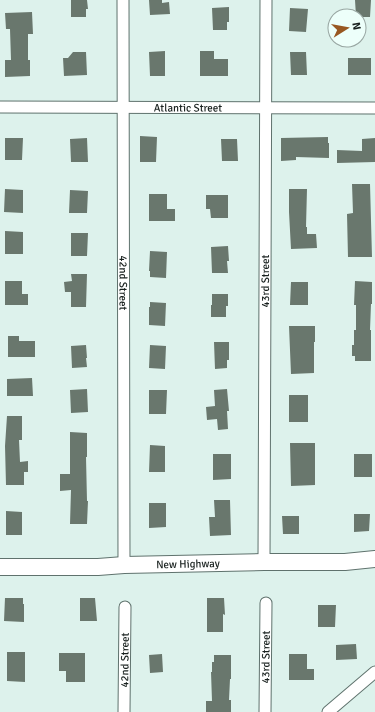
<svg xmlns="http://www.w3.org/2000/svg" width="375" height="712" viewBox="0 0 375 712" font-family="Signika,sans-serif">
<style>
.building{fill:#69776d}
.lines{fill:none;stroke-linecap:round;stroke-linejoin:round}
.street-casing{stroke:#5f726d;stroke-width:13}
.secondary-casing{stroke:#5f726d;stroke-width:18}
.street{stroke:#fff;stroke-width:11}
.secondary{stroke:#fff;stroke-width:16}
.labels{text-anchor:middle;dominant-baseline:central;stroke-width:3;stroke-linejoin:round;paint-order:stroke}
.street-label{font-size:11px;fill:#18201e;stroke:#edfffa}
</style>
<rect width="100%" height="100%" fill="#ddf2ec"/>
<!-- building -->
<path class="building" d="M 71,0 L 87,0 L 88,9 L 86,9 L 86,17 L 71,17 Z
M 149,0 L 162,0 L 162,3 L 169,2 L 170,14 L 150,15 Z
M 355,0 L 371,0 L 370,17 L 359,17 L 359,16 L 356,16 Z
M 229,7 L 229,22 L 227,22 L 227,30 L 213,30 L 212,8 Z
M 290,8 L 308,9 L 306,32 L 289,31 Z
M 32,12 L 33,34 L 28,34 L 28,60 L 30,60 L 30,76 L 5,77 L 5,60 L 11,60 L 10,29 L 6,29 L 5,13 Z
M 165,51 L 165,76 L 150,76 L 149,52 Z
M 200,51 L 214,51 L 214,59 L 228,59 L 228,76 L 200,76 Z
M 73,52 L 86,52 L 87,75 L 64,76 L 63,58 L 68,58 Z
M 290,52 L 306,52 L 307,75 L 291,75 Z
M 348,58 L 371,58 L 371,75 L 348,75 Z
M 140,136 L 157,137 L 156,162 L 140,162 Z
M 328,137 L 328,143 L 329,143 L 329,158 L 296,157 L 296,160 L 281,161 L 281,138 Z
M 5,138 L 23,138 L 22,160 L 5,160 Z
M 87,138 L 88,162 L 71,162 L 70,139 Z
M 375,138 L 375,162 L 337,163 L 337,150 L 362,151 L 362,139 Z
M 221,139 L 237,139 L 238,161 L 222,161 Z
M 352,184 L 370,184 L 372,257 L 348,257 L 347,214 L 353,213 Z
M 5,189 L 23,190 L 23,213 L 4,212 Z
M 289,189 L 307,189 L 306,227 L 307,227 L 307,234 L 316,234 L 317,248 L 291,249 L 289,212 Z
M 70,190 L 88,191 L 87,213 L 69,213 Z
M 149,194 L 167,194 L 167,209 L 175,209 L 175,221 L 149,221 Z
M 206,195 L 228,195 L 228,218 L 211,218 L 210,209 L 206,209 Z
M 5,231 L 23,232 L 23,254 L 5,254 Z
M 71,233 L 88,233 L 87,256 L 71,256 Z
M 228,246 L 229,261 L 227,261 L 228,273 L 212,273 L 211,247 Z
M 150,251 L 167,252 L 166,278 L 150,277 L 150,271 L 149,271 Z
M 71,274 L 87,274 L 86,307 L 71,307 L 71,292 L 65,292 L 64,282 L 72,281 Z
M 5,281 L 22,281 L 22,294 L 28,294 L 28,305 L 5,305 Z
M 355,281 L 372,282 L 372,304 L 371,304 L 370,330 L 371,330 L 371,361 L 355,361 L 355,356 L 352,356 L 352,345 L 354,345 L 354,330 L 356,330 L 356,305 L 354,305 Z
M 291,282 L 308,282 L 308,305 L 290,305 Z
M 212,294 L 228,294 L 228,306 L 226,306 L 226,317 L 211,317 L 211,305 L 212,305 Z
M 150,302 L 166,303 L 165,326 L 149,325 L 149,307 L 150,307 Z
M 289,326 L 315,326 L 315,342 L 314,342 L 314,373 L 291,374 Z
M 8,336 L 19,336 L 19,341 L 35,341 L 35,357 L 8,357 Z
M 214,342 L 229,342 L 229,360 L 227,360 L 227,368 L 215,369 Z
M 86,345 L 87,358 L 86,358 L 87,367 L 72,368 L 71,346 Z
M 150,345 L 166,346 L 165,369 L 149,368 Z
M 32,378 L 33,396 L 7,396 L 7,379 Z
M 87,389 L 88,412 L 71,413 L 70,390 Z
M 227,389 L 229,411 L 227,411 L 228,429 L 218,430 L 217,419 L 207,420 L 206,407 L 215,406 L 214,390 Z
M 149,390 L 167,390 L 166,414 L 149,414 Z
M 289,395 L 308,395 L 308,422 L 289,422 Z
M 7,416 L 22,416 L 22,440 L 19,440 L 20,462 L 28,461 L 28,472 L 24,472 L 24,485 L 6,485 L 5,446 Z
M 70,432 L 87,433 L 87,457 L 86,457 L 87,501 L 88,501 L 87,524 L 70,524 L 71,490 L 60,491 L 60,474 L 70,474 Z
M 290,443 L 315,443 L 315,485 L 291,486 Z
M 150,445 L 165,446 L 165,472 L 149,472 Z
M 213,454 L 231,454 L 231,479 L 213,480 Z
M 354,454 L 372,454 L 372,477 L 354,477 Z
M 214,500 L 230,500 L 231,535 L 210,536 L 209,517 L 215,517 Z
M 149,503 L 166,503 L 166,527 L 149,528 Z
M 6,511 L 22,512 L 22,535 L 6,535 Z
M 354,514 L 370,514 L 369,531 L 354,532 Z
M 282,516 L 299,516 L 299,534 L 283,534 Z
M 5,598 L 23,598 L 23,604 L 24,604 L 24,622 L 4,621 Z
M 80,598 L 95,598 L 97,621 L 80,621 Z
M 207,598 L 224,598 L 225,615 L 223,614 L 223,632 L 207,632 Z
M 318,605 L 336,605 L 335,627 L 318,627 Z
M 356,644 L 357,659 L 336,660 L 336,645 Z
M 7,652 L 25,652 L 25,682 L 7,681 Z
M 59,653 L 85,653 L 85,682 L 66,682 L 66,671 L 59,671 Z
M 162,654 L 163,672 L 150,673 L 149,655 Z
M 289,654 L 307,654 L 307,669 L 314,669 L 314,680 L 289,680 Z
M 214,655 L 231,655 L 231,679 L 230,679 L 229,700 L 231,700 L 231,712 L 206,712 L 206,701 L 212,701 L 211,672 L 212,672 L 212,662 L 214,662 Z"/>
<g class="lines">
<defs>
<g id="street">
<path id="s1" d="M 123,0 L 124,565"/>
<path id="s2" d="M 0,107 L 375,108"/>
<path id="s3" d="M 264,562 L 266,0"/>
<path id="s4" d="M 124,712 L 125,607"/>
<path id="s5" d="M 265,712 L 266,603"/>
<path d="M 328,712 L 375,672"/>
</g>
<g id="secondary">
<path id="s6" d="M 0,567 L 98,567 L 124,565 L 264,562 L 345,562 L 375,559"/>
</g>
</defs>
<!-- street casing -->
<use href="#street" class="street-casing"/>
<!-- secondary casing -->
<use href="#secondary" class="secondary-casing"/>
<!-- street -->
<use href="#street" class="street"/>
<!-- secondary -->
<use href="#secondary" class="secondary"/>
</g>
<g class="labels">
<!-- street labels -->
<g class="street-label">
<text stroke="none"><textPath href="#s2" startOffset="188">Atlantic Street</textPath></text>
<text stroke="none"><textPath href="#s3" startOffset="281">43rd Street</textPath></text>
<text stroke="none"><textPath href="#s1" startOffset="283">42nd Street</textPath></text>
<text stroke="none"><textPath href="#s6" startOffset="188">New Highway</textPath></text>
<text stroke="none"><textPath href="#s5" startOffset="55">43rd Street</textPath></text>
<text stroke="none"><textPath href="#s4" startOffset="52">42nd Street</textPath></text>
</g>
</g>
<!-- north arrow -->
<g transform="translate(347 28) rotate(79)"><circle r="19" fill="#edfffa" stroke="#98a6a2"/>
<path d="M0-3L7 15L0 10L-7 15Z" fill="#985822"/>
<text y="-6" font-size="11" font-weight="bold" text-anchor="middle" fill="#18201e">N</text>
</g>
</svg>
